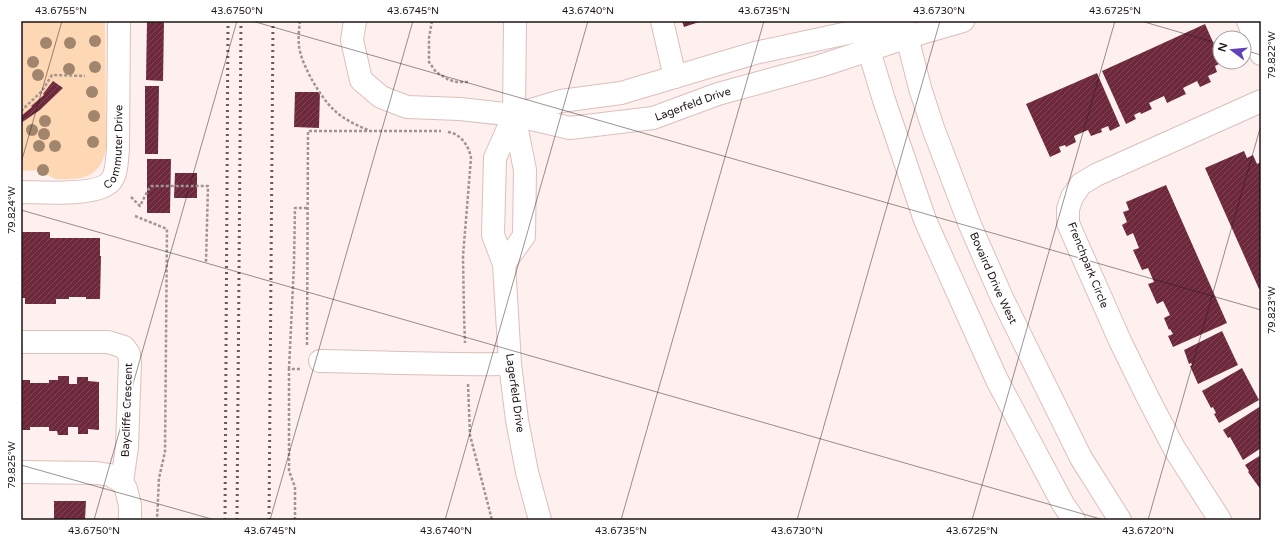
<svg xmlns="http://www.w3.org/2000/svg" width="1282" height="541" viewBox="0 0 1282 541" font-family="'Varela Round',sans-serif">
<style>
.green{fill:#fed7b4}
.building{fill:url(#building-hatch)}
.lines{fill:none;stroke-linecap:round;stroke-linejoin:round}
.minor-casing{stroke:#ddbfbc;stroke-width:24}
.major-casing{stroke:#ddbfbc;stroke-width:24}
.path{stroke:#a19594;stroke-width:2.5;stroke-dasharray:3 2;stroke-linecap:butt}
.minor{stroke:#fff;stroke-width:22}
.major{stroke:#fff;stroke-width:22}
.rail{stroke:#675c5b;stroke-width:3;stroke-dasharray:2 4;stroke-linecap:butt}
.tree{fill:#a1866d}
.ticks{fill:none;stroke:#1d1312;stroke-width:1;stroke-opacity:0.45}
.labels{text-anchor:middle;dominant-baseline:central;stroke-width:4;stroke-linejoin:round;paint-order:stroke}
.street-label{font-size:11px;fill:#1d1312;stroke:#fff}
.neatline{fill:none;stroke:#1d1312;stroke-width:1.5}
.ticks-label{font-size:10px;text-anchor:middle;fill:#1d1312}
</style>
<defs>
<pattern id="building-hatch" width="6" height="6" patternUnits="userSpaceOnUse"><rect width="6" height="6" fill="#6d293b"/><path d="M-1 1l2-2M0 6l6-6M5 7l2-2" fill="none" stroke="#7d4654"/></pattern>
</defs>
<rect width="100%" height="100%" fill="#fdf0ef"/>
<!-- green -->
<path class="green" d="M 21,21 L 105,21 L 106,148 C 102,170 91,179 69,179 C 65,179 58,180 54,178 C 49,177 45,172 40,171 C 34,170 27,171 21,171 Z"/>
<!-- building -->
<path class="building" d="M 147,21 L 164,21 L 163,81 L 146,80 Z
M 682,21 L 702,21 L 684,27 Z
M 1205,24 L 1220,58 L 1220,62 L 1223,62 L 1215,66 L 1217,72 L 1208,76 L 1211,82 L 1200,87 L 1197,81 L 1183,88 L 1186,94 L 1167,103 L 1164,96 L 1149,103 L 1152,109 L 1141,114 L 1140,112 L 1134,115 L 1136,119 L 1126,124 L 1102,71 Z
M 1097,73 L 1120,126 L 1110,131 L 1108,126 L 1101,129 L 1102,132 L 1091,136 L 1088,130 L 1074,136 L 1076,142 L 1066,147 L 1065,145 L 1059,147 L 1061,152 L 1050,157 L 1026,104 Z
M 53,81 L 63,88 L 40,110 L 21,123 L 21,116 L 32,107 L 31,106 L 44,95 L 43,94 Z
M 145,86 L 159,86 L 158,154 L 145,154 Z
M 295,92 L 320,92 L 319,128 L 294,127 Z
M 1244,151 L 1247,158 L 1253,155 L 1257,164 L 1261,162 L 1261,288 L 1259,289 L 1205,168 Z
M 147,159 L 171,159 L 170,213 L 147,213 Z
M 175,173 L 197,173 L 197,198 L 174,198 Z
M 1166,185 L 1227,323 L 1173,347 L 1168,336 L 1173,334 L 1170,329 L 1169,330 L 1164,318 L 1170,315 L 1163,301 L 1157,304 L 1148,284 L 1154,282 L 1148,268 L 1142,270 L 1133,250 L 1139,248 L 1133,233 L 1127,236 L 1122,225 L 1127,222 L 1123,212 L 1129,210 L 1126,202 Z
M 21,232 L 50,232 L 50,238 L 100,238 L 100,256 L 101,256 L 100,299 L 86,299 L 86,297 L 69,297 L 69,299 L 56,299 L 56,304 L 25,304 L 25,298 L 21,298 Z
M 1222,331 L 1238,365 L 1198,384 L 1190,366 L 1192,365 L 1191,363 L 1189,364 L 1184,350 Z
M 1242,368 L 1259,400 L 1219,423 L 1214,414 L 1216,413 L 1213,407 L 1211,408 L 1202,391 Z
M 58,376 L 69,376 L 69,384 L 77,384 L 77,377 L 88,377 L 88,381 L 99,382 L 99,430 L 88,429 L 88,434 L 78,434 L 78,427 L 68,427 L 68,435 L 58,435 L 57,431 L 49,431 L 49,427 L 30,427 L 30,430 L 21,430 L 21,380 L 30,380 L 30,383 L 49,383 L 49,380 L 58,380 Z
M 1261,406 L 1261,448 L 1243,460 L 1230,437 L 1228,438 L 1223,430 Z
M 1261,455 L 1261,490 L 1248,472 L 1249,471 L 1245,465 Z
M 54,501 L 86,501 L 85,520 L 54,520 Z"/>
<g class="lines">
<defs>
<g id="minor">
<path id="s1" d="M 355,21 L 352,40 L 361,80 L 381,97 L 407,107 L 460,109 L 514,115 L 570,128 L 653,118 L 718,94 L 820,66 L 908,37 L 963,21"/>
<path d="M 662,21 L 675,77"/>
<path d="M 1248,21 L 1261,54"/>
<path id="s2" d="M 21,192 C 41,192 98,197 111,181 C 117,174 117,158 118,149 L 119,21"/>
<path d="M 504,264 L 524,236 L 525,170 L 514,115 L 515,21"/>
<path d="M 21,342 L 108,342 L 124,347 L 129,354 L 130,362 L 127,447 L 122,482"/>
<path d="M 320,361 C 384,362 447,365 510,364"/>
<path d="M 21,472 L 97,473 L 110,475 L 122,482 L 126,489 L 130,505 L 130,520"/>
<path d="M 540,520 L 527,472 L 517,420 L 510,364 L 504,264 L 493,235 L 495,158 L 514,115 L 561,101 L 621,93 L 755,53 L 862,30 L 893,21"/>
<path d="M 1220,520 L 1174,448 L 1147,396 L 1121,343 L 1074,237 L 1068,223 L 1068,209 L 1072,197 L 1081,184 L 1096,175 L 1261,101"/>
</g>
<g id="major">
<path d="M 860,21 L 884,100 L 925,220 L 997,380 L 1063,504 L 1074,520"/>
<path id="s3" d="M 903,21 L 920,88 L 933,128 L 970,225 L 1002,298 L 1081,458 L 1120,520"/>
</g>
</defs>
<!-- minor casing -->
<use href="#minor" class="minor-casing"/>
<!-- major casing -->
<use href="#major" class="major-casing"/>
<!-- path -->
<path class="path" d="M 300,21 C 299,29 298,38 299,46 C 301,64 320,97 334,110 C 343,119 356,125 368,130
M 432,21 L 429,38 L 429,62 L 436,72 L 449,80 L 457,82 L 469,82
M 21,111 L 42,91 L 52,75 L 85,76
M 448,132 C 461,134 469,146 471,158 L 463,256 L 464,314 L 465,343
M 131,197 L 140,206 L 148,190 L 152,186 L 208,186 L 206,262
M 135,216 L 167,229 L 165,452 L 159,478 L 157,520
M 307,345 L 308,131 L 441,131
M 289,369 L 294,264 L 295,208 L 308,208
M 468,384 L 470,435 L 492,520
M 295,520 L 295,487 L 289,471 L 289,369 L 301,369"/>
<!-- minor -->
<use href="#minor" class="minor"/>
<!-- major -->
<use href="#major" class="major"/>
<!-- rail -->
<path class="rail" d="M 225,520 L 228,21
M 237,520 L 241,21
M 269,520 L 273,21"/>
</g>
<!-- trees -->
<g class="tree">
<circle cx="95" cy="41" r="6"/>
<circle cx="46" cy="43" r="6"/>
<circle cx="70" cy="43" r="6"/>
<circle cx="33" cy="62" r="6"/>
<circle cx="95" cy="67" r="6"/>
<circle cx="69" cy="69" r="6"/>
<circle cx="38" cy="75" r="6"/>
<circle cx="92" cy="92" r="6"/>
<circle cx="94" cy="116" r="6"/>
<circle cx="45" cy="121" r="6"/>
<circle cx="32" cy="130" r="6"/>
<circle cx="44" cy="134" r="6"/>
<circle cx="93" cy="142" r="6"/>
<circle cx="39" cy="146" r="6"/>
<circle cx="55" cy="146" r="6"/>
<circle cx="43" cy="170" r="6"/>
</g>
<!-- ticks -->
<path class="ticks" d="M 252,21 L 1261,310M 1141,21 L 1220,44M 1244,50 L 1261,55M 21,163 L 62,21M 21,210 L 1104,520M 21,465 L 215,520M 94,520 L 237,21M 270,520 L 413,21M 445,520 L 588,21M 621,520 L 764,21M 797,520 L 940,21M 972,520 L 1115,21M 1148,520 L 1261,125"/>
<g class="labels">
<!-- street labels -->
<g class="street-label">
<text stroke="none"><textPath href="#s1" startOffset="405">Lagerfeld Drive</textPath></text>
<text stroke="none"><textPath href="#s2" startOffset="127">Commuter Drive</textPath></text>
<text transform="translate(1088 265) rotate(68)">Frenchpark Circle</text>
<text stroke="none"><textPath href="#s3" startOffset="273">Bovaird Drive West</textPath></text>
<text transform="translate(515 393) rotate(82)">Lagerfeld Drive</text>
<text transform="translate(127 410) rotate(-88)">Baycliffe Crescent</text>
</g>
</g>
<!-- border -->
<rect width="1282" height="541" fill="none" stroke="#ffffff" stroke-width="44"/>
<!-- north arrow -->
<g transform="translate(1232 50) rotate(286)"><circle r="19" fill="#ffffff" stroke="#a5a1a0"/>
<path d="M0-3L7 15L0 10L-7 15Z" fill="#6141ba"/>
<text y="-6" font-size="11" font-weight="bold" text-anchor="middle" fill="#1d1312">N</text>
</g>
<rect x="22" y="22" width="1238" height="497" class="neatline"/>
<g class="ticks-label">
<text x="61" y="14">43.6755°N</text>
<text x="237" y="14">43.6750°N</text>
<text x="413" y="14">43.6745°N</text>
<text x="588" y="14">43.6740°N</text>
<text x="764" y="14">43.6735°N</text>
<text x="939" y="14">43.6730°N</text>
<text x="1115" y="14">43.6725°N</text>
<text transform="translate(1271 55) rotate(-90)" y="4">79.822°W</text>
<text transform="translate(11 210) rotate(-90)" y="4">79.824°W</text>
<text transform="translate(1271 310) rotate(-90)" y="4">79.823°W</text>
<text transform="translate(11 465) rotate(-90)" y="4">79.825°W</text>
<text x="94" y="534">43.6750°N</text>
<text x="270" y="534">43.6745°N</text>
<text x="446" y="534">43.6740°N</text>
<text x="621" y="534">43.6735°N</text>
<text x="797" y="534">43.6730°N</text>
<text x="972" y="534">43.6725°N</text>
<text x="1148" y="534">43.6720°N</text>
</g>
</svg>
